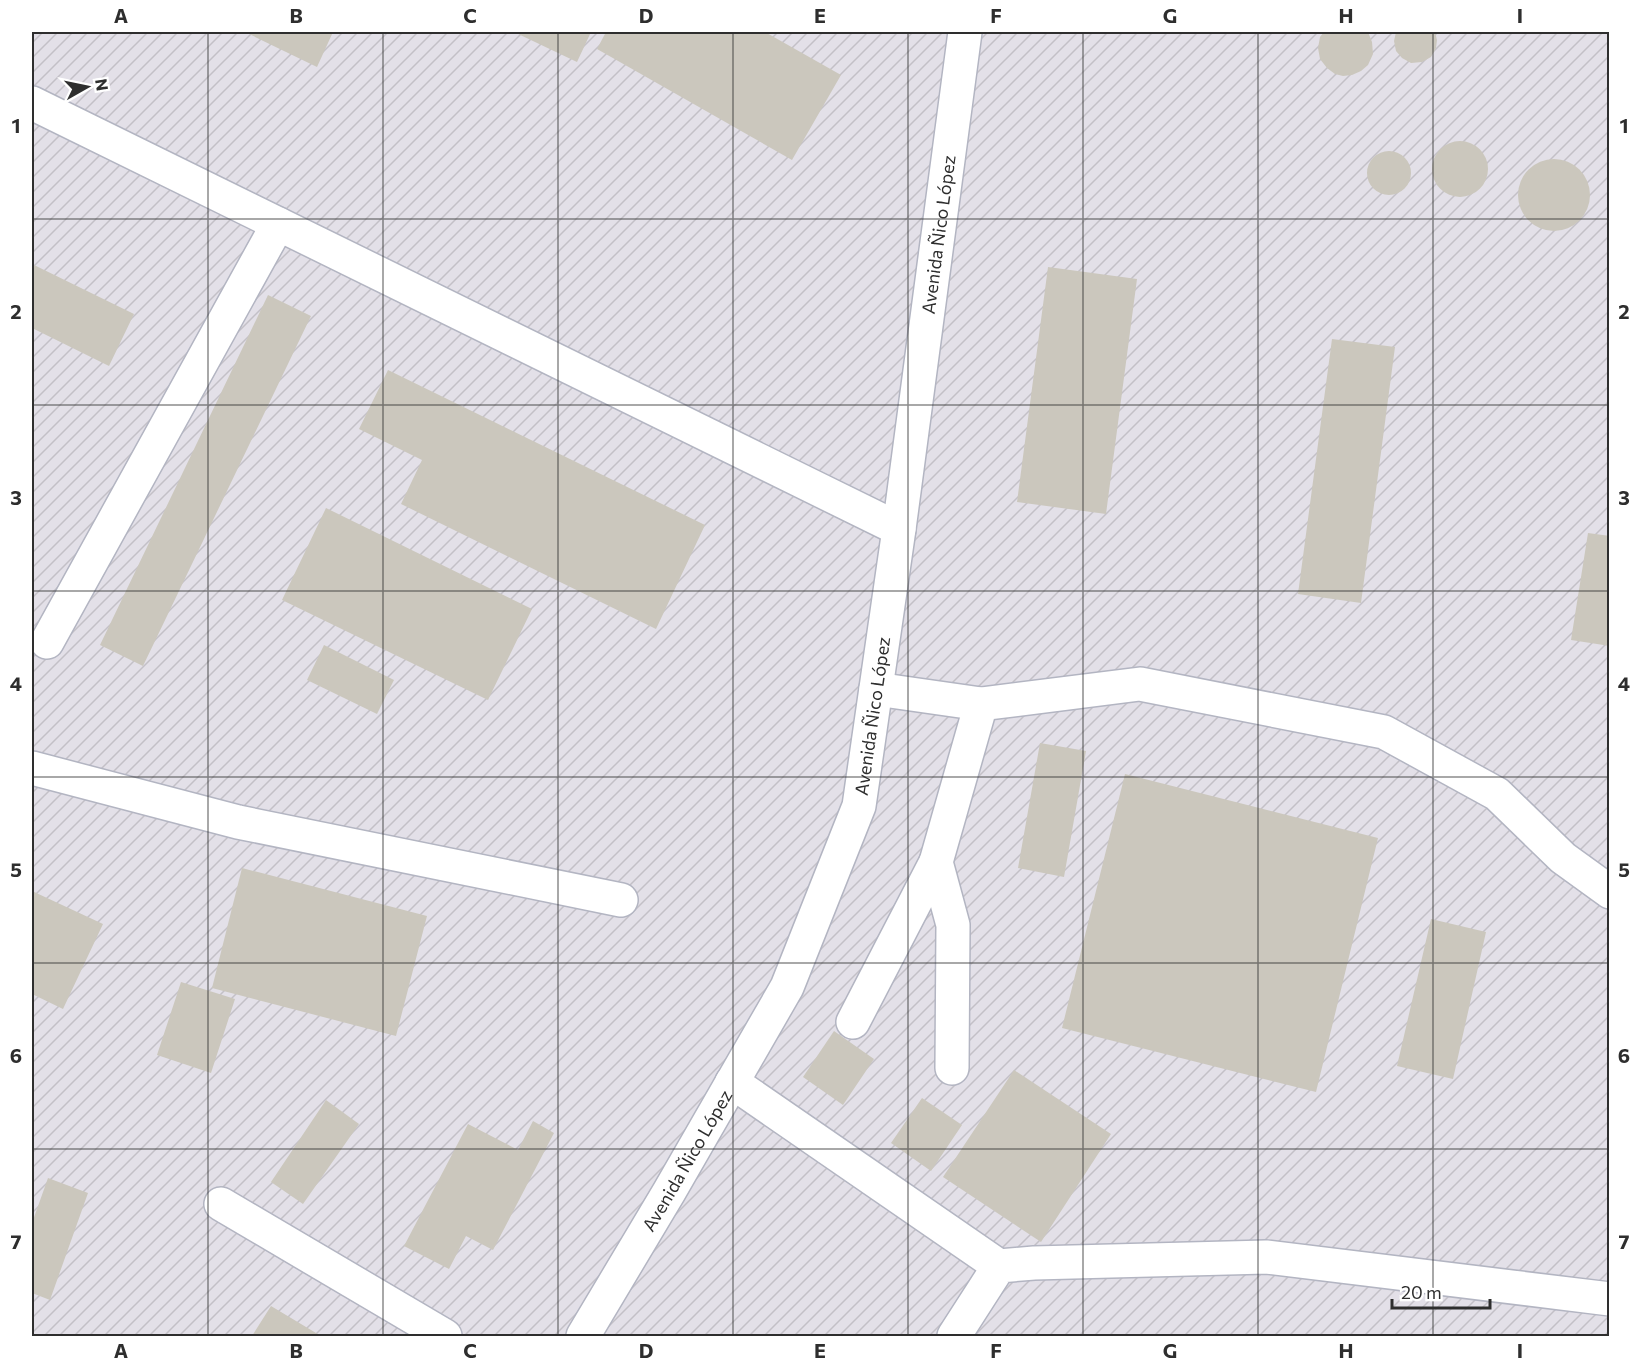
<svg xmlns="http://www.w3.org/2000/svg" width="1641" height="1368" viewBox="0 0 1641 1368" font-family="Commissioner,sans-serif">
<style>
.industrial{fill:url(#industrial-furrows)}
.building{fill:#cbc7bd}
.lines{fill:none;stroke-linecap:round;stroke-linejoin:round}
.minor-casing{stroke:#b3b5c2;stroke-width:36}
.minor{stroke:#fff;stroke-width:33}
.grid{fill:none;stroke:#2e2e2e;stroke-width:1.5;stroke-opacity:0.55}
.labels{text-anchor:middle;dominant-baseline:central;stroke-width:6;stroke-linejoin:round;paint-order:stroke}
.street-label{font-size:18px;fill:#2e2e2e;stroke:#fff}
.neatline{fill:none;stroke:#2e2e2e;stroke-width:2}
.grid-label{font-size:20px;text-anchor:middle;font-weight:bold;fill:#2e2e2e}
</style>
<defs>
<pattern id="industrial-furrows" width="10" height="10" patternUnits="userSpaceOnUse" patternTransform="scale(1.5)"><rect width="10" height="10" fill="#e3e0e8"/><path d="M-1 1l2-2M0 10L10 0M9 11l2-2" fill="none" stroke="#c3c0c7"/></pattern>
</defs>
<rect width="100%" height="100%" fill="#f0e9df"/>
<!-- industrial -->
<path class="industrial" d="M 32,32 L 1609,32 L 1609,1336 L 32,1336 Z"/>
<!-- building -->
<path class="building" d="M 245,32 L 333,32 L 317,67 Z
M 514,32 L 591,32 L 577,62 Z
M 606,32 L 765,32 L 841,75 L 792,160 L 597,49 Z
M 1324,32 L 1368,32 L 1372,42 L 1373,54 L 1368,65 L 1361,71 L 1352,75 L 1343,76 L 1335,74 L 1327,68 L 1320,59 L 1318,48 L 1320,37 Z
M 1396,32 L 1435,32 L 1437,40 L 1436,48 L 1431,57 L 1422,62 L 1411,63 L 1402,58 L 1396,51 L 1394,41 Z
M1432 169a28 28 0 1 1 56 0a28 28 0 1 1-56 0Z
M1367 173a22 22 0 1 1 44 0a22 22 0 1 1-44 0Z
M1518 195a36 36 0 1 1 72 0a36 36 0 1 1-72 0Z
M 32,264 L 134,314 L 109,366 L 32,328 Z
M 1048,267 L 1137,279 L 1106,514 L 1017,502 Z
M 268,295 L 311,316 L 143,666 L 100,645 Z
M 1332,339 L 1395,347 L 1361,603 L 1298,594 Z
M 388,370 L 705,525 L 656,629 L 401,504 L 422,460 L 359,429 Z
M 326,508 L 532,609 L 488,700 L 282,600 Z
M 1588,533 L 1610,536 L 1610,646 L 1571,640 Z
M 324,645 L 394,680 L 377,714 L 307,680 Z
M 1040,743 L 1086,751 L 1064,877 L 1018,868 Z
M 1125,774 L 1378,838 L 1316,1092 L 1062,1028 Z
M 242,868 L 427,916 L 396,1036 L 212,988 Z
M 32,891 L 103,924 L 63,1009 L 32,994 Z
M 1431,919 L 1486,932 L 1453,1079 L 1397,1066 Z
M 181,982 L 235,999 L 211,1073 L 157,1055 Z
M 834,1031 L 874,1059 L 843,1105 L 803,1077 Z
M 1014,1070 L 1111,1134 L 1041,1242 L 943,1177 Z
M 922,1098 L 962,1125 L 931,1171 L 891,1143 Z
M 326,1100 L 359,1124 L 303,1204 L 271,1182 Z
M 533,1121 L 554,1133 L 493,1250 L 466,1236 L 449,1269 L 404,1246 L 468,1124 L 518,1150 Z
M 48,1178 L 88,1193 L 50,1300 L 32,1293 L 32,1223 Z
M 271,1306 L 321,1336 L 252,1336 Z"/>
<g class="lines">
<defs>
<g id="minor">
<path d="M 32,103 L 899,529"/>
<path d="M 47,642 L 278,224"/>
<path d="M 876,689 L 981,704 L 1140,684 L 1384,732 L 1497,794 L 1563,858 L 1610,892"/>
<path d="M 32,768 L 238,822 L 621,900"/>
<path d="M 853,1022 L 936,862"/>
<path d="M 952,1068 L 953,925 L 936,862 L 981,704"/>
<path d="M 732,1082 L 999,1266"/>
<path d="M 221,1204 L 445,1336"/>
<path id="s1" d="M 583,1336 L 669,1192 L 787,987 L 859,806 L 899,529 L 965,32"/>
<path d="M 954,1336 L 999,1266 L 1034,1263 L 1266,1257 L 1610,1299"/>
</g>
</defs>
<!-- minor casing -->
<use href="#minor" class="minor-casing"/>
<!-- minor -->
<use href="#minor" class="minor"/>
</g>
<!-- grid -->
<path class="grid" d="M 208,32 L 208,1336M 383,32 L 383,1336M 558,32 L 558,1336M 733,32 L 733,1336M 908,32 L 908,1336M 1083,32 L 1083,1336M 1258,32 L 1258,1336M 1433,32 L 1433,1336M 32,219 L 1610,219M 32,405 L 1610,405M 32,591 L 1610,591M 32,777 L 1610,777M 32,963 L 1610,963M 32,1149 L 1610,1149"/>
<g class="labels">
<!-- street labels -->
<g class="street-label">
<text stroke="none"><textPath href="#s1" startOffset="1176">Avenida Ñico López</textPath></text>
<text stroke="none"><textPath href="#s1" startOffset="690">Avenida Ñico López</textPath></text>
<text stroke="none"><textPath href="#s1" startOffset="204">Avenida Ñico López</textPath></text>
</g>
</g>
<!-- border -->
<rect width="1641" height="1368" fill="none" stroke="#ffffff" stroke-width="66"/>
<!-- north arrow -->
<g transform="translate(87 87) rotate(81)" stroke="#ffffff" stroke-width="4.5" paint-order="stroke">
<path d="M0-4.5L10 22L0 15L-10 22Z" fill="#2e2e2e"/>
<text y="-9" font-size="16" font-weight="bold" text-anchor="middle" fill="#2e2e2e">N</text>
</g>
<!-- scale -->
<path d="M1392 1299v9h98v-9" fill="none" stroke="#2e2e2e" stroke-width="3"/>
<text x="1401" y="1299" font-size="18" fill="#2e2e2e" stroke="#ffffff" stroke-width="4.5" paint-order="stroke">20 m</text>
<rect x="33" y="33" width="1575" height="1302" class="neatline"/>
<g class="grid-label">
<text x="121" y="23">A</text>
<text x="296" y="23">B</text>
<text x="470" y="23">C</text>
<text x="646" y="23">D</text>
<text x="820" y="23">E</text>
<text x="996" y="23">F</text>
<text x="1170" y="23">G</text>
<text x="1346" y="23">H</text>
<text x="1520" y="23">I</text>
<text x="16" y="133">1</text>
<text x="1624" y="133">1</text>
<text x="16" y="319">2</text>
<text x="1624" y="319">2</text>
<text x="16" y="505">3</text>
<text x="1624" y="505">3</text>
<text x="16" y="691">4</text>
<text x="1624" y="691">4</text>
<text x="16" y="877">5</text>
<text x="1624" y="877">5</text>
<text x="16" y="1063">6</text>
<text x="1624" y="1063">6</text>
<text x="16" y="1249">7</text>
<text x="1624" y="1249">7</text>
<text x="121" y="1358">A</text>
<text x="296" y="1358">B</text>
<text x="470" y="1358">C</text>
<text x="646" y="1358">D</text>
<text x="820" y="1358">E</text>
<text x="996" y="1358">F</text>
<text x="1170" y="1358">G</text>
<text x="1346" y="1358">H</text>
<text x="1520" y="1358">I</text>
</g>
</svg>
